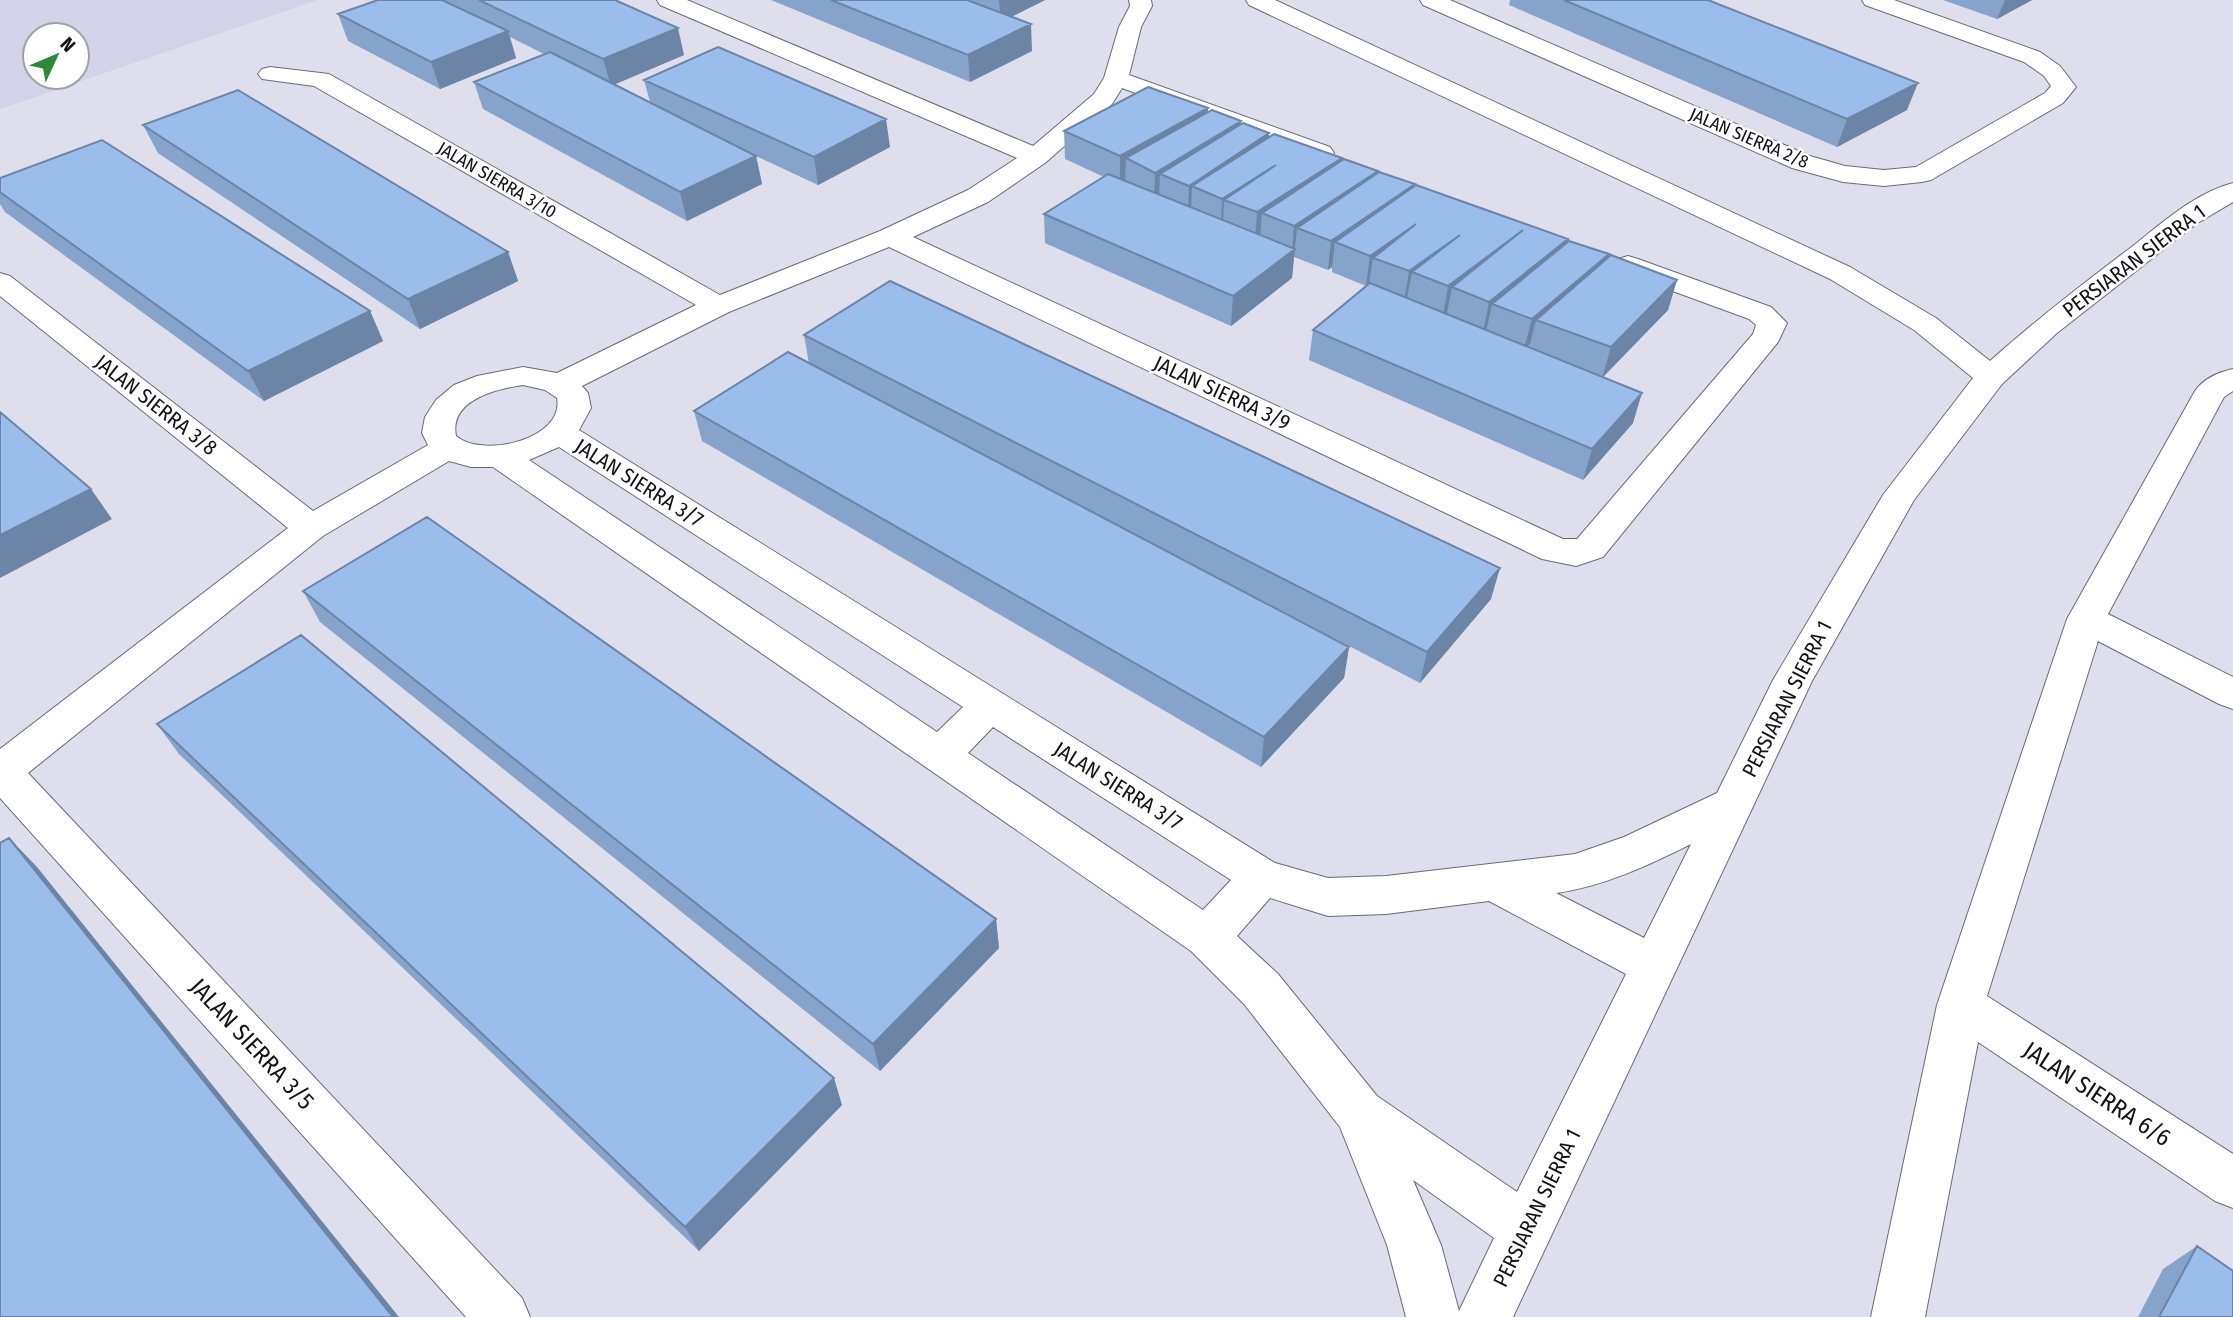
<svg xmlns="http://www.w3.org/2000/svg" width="2233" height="1317" viewBox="0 0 2233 1317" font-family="'Fira Sans Condensed',sans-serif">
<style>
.built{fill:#d2d2e8;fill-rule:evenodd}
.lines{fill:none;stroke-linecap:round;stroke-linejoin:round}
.minor-casing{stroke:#6a6a77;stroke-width:2}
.minor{fill:#fff;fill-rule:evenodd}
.wall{fill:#85a3cb}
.shaded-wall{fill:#6c84a5}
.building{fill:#9bbdec;stroke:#6c84a5;stroke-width:2}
.labels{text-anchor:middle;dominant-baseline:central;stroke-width:5;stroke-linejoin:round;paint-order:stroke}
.far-street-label{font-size:18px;fill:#111116;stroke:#fff}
.street-label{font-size:21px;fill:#111116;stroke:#fff}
.near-street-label{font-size:24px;fill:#111116;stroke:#fff}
</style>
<rect width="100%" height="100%" fill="#dedeed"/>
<!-- built -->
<path class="built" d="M 0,0 L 317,0 L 0,109 ZM 35,35 L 77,35 L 77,77 L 35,77 Z"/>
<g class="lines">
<defs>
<path id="minor" d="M 657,0 L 687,0 L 1033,146 L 1094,94 L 1104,78 L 1119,27 L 1130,6 L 1129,0 L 1151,0 L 1152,6 L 1141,27 L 1129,75 L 1330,147 L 1334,153 L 1330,159 L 1321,161 L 1312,159 L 1122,88 L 1112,104 L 1045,163 L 988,202 L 913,237 L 1563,539 L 1577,539 L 1753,334 L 1756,325 L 1749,319 L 1618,271 L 1614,265 L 1618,259 L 1628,256 L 1638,259 L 1771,307 L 1787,323 L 1778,342 L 1603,557 L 1576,566 L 1542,559 L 889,247 L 729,312 L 582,386 L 588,393 L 591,408 L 579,430 L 1275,863 L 1328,878 L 1386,876 L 1575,854 L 1624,837 L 1717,793 L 1773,680 L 1883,495 L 1973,378 L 1914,330 L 1830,279 L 1249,5 L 1246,0 L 1275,0 L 1850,267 L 1936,318 L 1990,361 C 2035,321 2081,285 2129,249 C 2160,225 2194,193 2233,183 L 2233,202 L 2196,224 L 2057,333 L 2002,384 L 1914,500 L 1812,681 L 1513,1317 L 1406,1317 L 1387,1245 L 1340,1127 L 1244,1004 L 1191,951 L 493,467 L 471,467 L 449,461 L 323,536 L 28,773 L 522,1298 L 530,1317 L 466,1317 L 0,798 L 0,749 L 288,528 L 0,296 L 0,273 L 10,276 L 313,511 L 428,445 L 422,433 L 425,417 L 436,400 L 454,385 L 477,376 L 523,367 L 557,373 L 696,305 L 314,86 L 262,79 L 258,74 L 262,69 L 270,67 L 329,74 L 720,295 L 880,231 L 968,190 L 1017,158 L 660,5 ZM 523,385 L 545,390 L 557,398 C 565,439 483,459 456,436 C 449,400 496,389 523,385 ZM 559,447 L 963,707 L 937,732 L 529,460 ZM 993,727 L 1231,880 L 1203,910 L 968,753 ZM 1691,844 L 1644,938 L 1556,893 C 1602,887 1649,865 1691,844 ZM 1270,898 L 1328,916 L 1386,914 L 1489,901 L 1626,974 L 1517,1192 L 1377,1096 L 1278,974 L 1237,936 ZM 1413,1180 L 1494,1238 L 1459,1311 L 1441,1245 Z
M 1420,0 L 1450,0 L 1810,156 L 1845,166 L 1884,170 L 1916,167 L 2045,93 L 2051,86 L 2044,76 L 2024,62 L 1865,5 L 1862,0 L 1894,0 L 2040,52 L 2060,66 L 2076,87 L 2063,103 L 1931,180 L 1922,182 L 1884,186 L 1843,182 L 1792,168 L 1423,5 Z
M 2233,369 L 2233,391 L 2224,397 L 2108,614 L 2233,677 L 2233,709 L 2219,704 L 2098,641 L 1987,996 L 2233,1154 L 2233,1208 L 2215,1201 L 1978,1042 L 1925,1317 L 1871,1317 L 1937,1005 L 2067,619 L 2195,391 C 2203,379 2219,372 2233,369 Z"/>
</defs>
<!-- minor casing -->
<use href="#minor" class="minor-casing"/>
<!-- minor -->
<use href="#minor" class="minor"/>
</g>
<!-- wall -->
<path class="wall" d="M 378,0 L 615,0 L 684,55 L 615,84 L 650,102 L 644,80 L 890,147 L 818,185 L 756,156 L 762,184 L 687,221 L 483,109 L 474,82 L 544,54 L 510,37 L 516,58 L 440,89 L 348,41 L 338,14 Z
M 771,0 L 1045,0 L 1011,17 L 1032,51 L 970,82 Z
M 1510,0 L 1708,0 L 1907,110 L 1837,147 L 1509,5 Z
M 1943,0 L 2032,0 L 1997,19 Z
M 1208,112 L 1240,125 L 1269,133 L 1268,138 L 1378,171 L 1378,173 L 1414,187 L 1567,243 L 1677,280 L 1668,310 L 1603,377 L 1633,423 L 1583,480 L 1309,360 L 1313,330 L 1366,286 L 1332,272 L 1332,267 L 1328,270 L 1294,257 L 1292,278 L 1231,326 L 1045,243 L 1044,214 L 1104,177 L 1065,159 L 1064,131 Z
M 143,125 L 508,252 L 518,281 L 420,329 L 158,153 Z
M 0,178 L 370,311 L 383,341 L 264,401 L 5,212 L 0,204 Z
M 804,335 L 1491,599 L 1420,683 L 1065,498 L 1349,647 L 1344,678 L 1261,767 L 702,441 L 694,411 L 809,364 Z
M 303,591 L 996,919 L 999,948 L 880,1071 L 320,622 Z
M 157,724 L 842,1105 L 699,1251 L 179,754 Z
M 2197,1246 L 2233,1317 L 2138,1317 L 2163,1269 Z"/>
<!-- shaded-wall -->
<path class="shaded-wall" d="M 999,0 L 1045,0 L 1001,22 Z
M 2005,0 L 2032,0 L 1997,19 Z
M 1031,24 L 1032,51 L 970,82 L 968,55 Z
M 678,28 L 684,55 L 611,86 L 603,59 Z
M 508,31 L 516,58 L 440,89 L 431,62 Z
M 1918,83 L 1907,110 L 1837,147 L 1847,119 Z
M 1208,108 L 1207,136 L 1126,158 L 1125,181 L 1120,184 L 1120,156 Z
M 886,119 L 890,147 L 818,185 L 814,157 Z
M 1241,121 L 1239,149 L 1160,174 L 1159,199 L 1154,201 L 1155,173 Z
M 1269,133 L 1267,161 L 1192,186 L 1191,213 L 1188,215 L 1189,186 Z
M 756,156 L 762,184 L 687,221 L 680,192 Z
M 1342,158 L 1338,187 L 1262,213 L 1260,238 L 1255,241 L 1257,212 Z
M 1276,165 L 1224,200 L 1223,226 L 1221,228 L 1222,199 Z
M 1378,171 L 1374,199 L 1297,228 L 1292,278 L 1231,326 L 1233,296 L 1292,252 L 1294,226 Z
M 1415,184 L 1410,213 L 1335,242 L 1332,267 L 1328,270 L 1331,241 Z
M 1416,224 L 1373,258 L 1369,284 L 1366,286 L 1370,256 Z
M 1523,230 L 1452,287 L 1447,313 L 1443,316 L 1448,286 Z
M 1460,235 L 1412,272 L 1407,298 L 1404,301 L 1409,271 Z
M 1568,239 L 1561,268 L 1492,304 L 1487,328 L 1483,332 L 1489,302 Z
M 508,252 L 518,281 L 420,329 L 408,299 Z
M 1609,254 L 1601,284 L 1536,320 L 1530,344 L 1524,349 L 1532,319 Z
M 1677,280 L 1668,310 L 1602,378 L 1611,347 Z
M 370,311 L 383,341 L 264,401 L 248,371 Z
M 1642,393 L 1633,423 L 1583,480 L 1592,449 Z
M 91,489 L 112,519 L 0,578 L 0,535 Z
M 1500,568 L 1491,599 L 1420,683 L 1427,652 Z
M 1349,647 L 1344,678 L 1261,767 L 1264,737 Z
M 9,838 L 37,867 L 399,1317 L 393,1317 Z
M 996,919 L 999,948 L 880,1071 L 873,1044 Z
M 834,1078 L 842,1105 L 699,1251 L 685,1227 Z"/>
<!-- building -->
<path class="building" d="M 378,0 L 442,0 L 508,31 L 431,62 L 338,14 Z
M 479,0 L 615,0 L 678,28 L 603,59 Z
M 831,0 L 967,0 L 1031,24 L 968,55 Z
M 1564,0 L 1708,0 L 1918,83 L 1847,119 Z
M 718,47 L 886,119 L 814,157 L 644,80 Z
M 550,52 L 756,156 L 680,192 L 474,82 Z
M 1148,87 L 1208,108 L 1120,156 L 1064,131 Z
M 238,90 L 508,252 L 408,299 L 143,125 Z
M 1212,110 L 1241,121 L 1155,173 L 1126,158 Z
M 1243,123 L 1269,133 L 1189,186 L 1160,174 Z
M 1274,134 L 1342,158 L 1257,212 L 1224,200 L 1276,165 L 1222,199 L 1192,186 Z
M 102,140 L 370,311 L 248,371 L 0,192 L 0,178 Z
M 1344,159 L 1378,171 L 1294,226 L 1262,213 Z
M 1379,172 L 1415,184 L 1331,241 L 1297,228 Z
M 1108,174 L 1295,249 L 1233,296 L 1044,214 Z
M 1416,185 L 1568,239 L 1489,302 L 1452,287 L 1523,230 L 1448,286 L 1412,272 L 1460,235 L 1409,271 L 1373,258 L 1416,224 L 1370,256 L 1335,242 Z
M 1569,241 L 1609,254 L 1532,319 L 1492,304 Z
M 1611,255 L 1677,280 L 1611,347 L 1536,320 Z
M 890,281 L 1500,568 L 1427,652 L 804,335 Z
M 1370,283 L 1642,393 L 1592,449 L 1313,330 Z
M 788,352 L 1349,647 L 1264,737 L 694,411 Z
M 0,412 L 91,489 L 0,535 Z
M 427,517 L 996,919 L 873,1044 L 303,591 Z
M 301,635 L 834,1078 L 685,1227 L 157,724 Z
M 9,838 L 393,1317 L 0,1317 L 0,843 Z
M 2197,1246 L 2233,1271 L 2233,1317 L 2159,1317 Z"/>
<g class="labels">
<!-- far-street labels -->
<g class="far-street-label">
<text transform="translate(1749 138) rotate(23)">JALAN SIERRA 2/8</text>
<text transform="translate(497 180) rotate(30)">JALAN SIERRA 3/10</text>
</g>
<!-- street labels -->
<g class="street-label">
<text transform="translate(2134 261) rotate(-37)">PERSIARAN SIERRA 1</text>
<text transform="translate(1222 393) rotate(25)">JALAN SIERRA 3/9</text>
<text transform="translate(156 405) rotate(38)">JALAN SIERRA 3/8</text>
<text transform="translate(639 483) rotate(32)">JALAN SIERRA 3/7</text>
<text transform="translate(1787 699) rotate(-63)">PERSIARAN SIERRA 1</text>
<text transform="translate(1118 786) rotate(32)">JALAN SIERRA 3/7</text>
<text transform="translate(1537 1208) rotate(-64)">PERSIARAN SIERRA 1</text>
</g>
<!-- near-street labels -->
<g class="near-street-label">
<text transform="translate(252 1044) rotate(47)">JALAN SIERRA 3/5</text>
<text transform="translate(2097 1094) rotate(33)">JALAN SIERRA 6/6</text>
</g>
</g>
<!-- north arrow -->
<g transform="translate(56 56) rotate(46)"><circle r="33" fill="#ffffff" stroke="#a0a0a2" stroke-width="2"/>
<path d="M0-5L12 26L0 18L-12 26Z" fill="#2e8a3b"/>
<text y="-10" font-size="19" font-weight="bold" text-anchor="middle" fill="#111116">N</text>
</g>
</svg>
